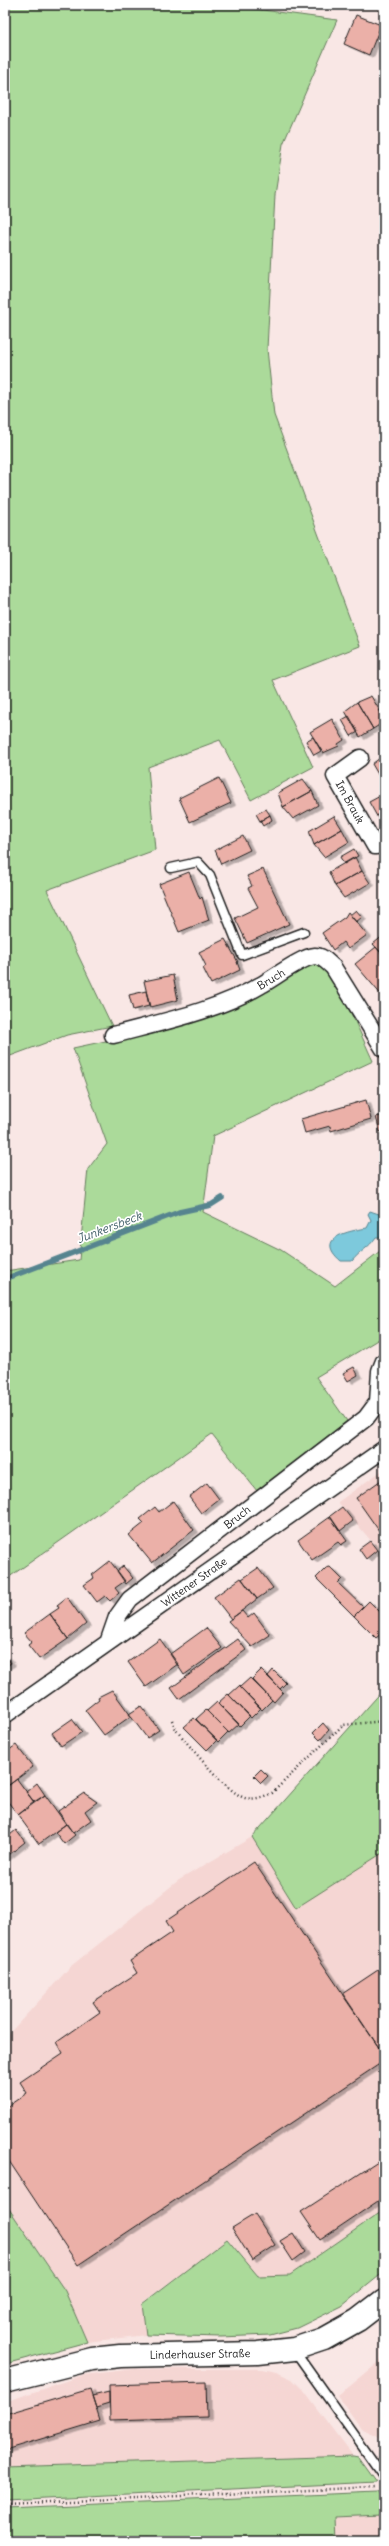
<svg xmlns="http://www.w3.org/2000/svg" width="389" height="2546" viewBox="0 0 389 2546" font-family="Delius,sans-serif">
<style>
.built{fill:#f5d6d3}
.green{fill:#abda9a;stroke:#647b5b}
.water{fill:#7dc9dc;stroke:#56848f}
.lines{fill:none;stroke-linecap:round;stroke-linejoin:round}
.stream{stroke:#56848f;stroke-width:5.5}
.building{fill:#ebb0a8;stroke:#1c1c1c;filter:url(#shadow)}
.lane-casing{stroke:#1c1c1c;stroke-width:11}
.street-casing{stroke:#1c1c1c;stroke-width:19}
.secondary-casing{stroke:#1c1c1c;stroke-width:25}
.path{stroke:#1c1c1c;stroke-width:2.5;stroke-dasharray:1 3;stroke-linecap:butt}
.lane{stroke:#fff;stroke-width:8}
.street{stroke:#fff;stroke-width:16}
.secondary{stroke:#fff;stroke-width:22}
.labels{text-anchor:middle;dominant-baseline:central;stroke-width:3.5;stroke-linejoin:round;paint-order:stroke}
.street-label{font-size:11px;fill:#1c1c1c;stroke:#fff}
.water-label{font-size:12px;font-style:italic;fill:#436169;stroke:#fff}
</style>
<defs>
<filter id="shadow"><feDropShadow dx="4.5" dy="2.5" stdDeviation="0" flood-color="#0004"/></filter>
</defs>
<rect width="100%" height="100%" fill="#f9e7e5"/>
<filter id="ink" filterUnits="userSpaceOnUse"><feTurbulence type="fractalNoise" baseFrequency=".025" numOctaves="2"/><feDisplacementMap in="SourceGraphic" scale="8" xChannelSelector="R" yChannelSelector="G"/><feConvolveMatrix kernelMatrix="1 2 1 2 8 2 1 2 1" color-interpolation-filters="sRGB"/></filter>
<g filter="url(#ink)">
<!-- built -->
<path class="built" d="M 384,1469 L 384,1556 L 338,1502 Z
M 252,1837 L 296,1908 L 384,1852 L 384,2210 L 290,2275 L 258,2276 L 227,2239 L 142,2303 L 146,2335 L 87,2342 L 65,2291 L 5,2203 L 5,2038 L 71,1966 L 179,1880 Z
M 384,2358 L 384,2439 L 361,2428 L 338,2396 Z
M 134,2369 L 263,2369 L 276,2372 L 292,2379 L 303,2390 L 353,2456 L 5,2467 L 5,2402 L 83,2375 Z
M 384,2513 L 384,2541 L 336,2541 L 334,2517 L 381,2515 Z
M 150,2537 L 150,2541 L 100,2541 Z"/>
<!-- green -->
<path class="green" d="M 5,5 L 225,5 L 337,20 L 283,144 L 275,195 L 267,349 L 274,415 L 360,646 L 273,680 L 313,767 L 251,800 L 220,740 L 148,767 L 155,850 L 47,890 L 112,1026 L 67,1035 L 5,1058 Z
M 313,963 C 334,967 363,1040 373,1061 L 213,1136 L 203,1212 L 281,1250 L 335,1286 L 384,1248 L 384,1342 L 379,1339 L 316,1377 L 347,1421 L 257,1491 L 212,1434 L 5,1580 L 5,1271 L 79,1260 L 88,1169 L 107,1144 L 73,1048 L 115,1039 Z
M 384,1689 L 384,1852 L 296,1908 L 252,1837 Z
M 5,2203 L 65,2291 L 87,2342 L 5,2364 Z
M 384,2210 L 384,2272 L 342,2306 L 297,2328 L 270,2335 L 221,2337 L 146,2335 L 142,2304 L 227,2239 L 258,2276 L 290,2275 Z
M 353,2456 L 358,2457 L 376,2482 L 5,2500 L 5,2467 Z
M 377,2492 L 384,2501 L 384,2513 L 381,2515 L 335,2517 L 336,2541 L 150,2541 L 150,2537 L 100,2541 L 5,2541 L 5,2508 Z"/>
<!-- water -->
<path class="water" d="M 370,1211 L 379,1214 L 384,1223 L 384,1237 L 376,1237 C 369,1248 360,1251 352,1261 L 341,1261 C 313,1237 350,1231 367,1228 L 371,1220 L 368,1214 Z"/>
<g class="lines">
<!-- stream -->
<path class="stream" d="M 5,1279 L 179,1212 L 211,1205 L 222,1198"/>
</g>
<!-- building -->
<path class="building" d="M 356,15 L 381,25 L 369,55 L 344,44 Z
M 371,696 L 384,718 L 384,722 L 373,729 L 357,702 Z
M 357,702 L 373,729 L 360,737 L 345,711 Z
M 349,716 L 358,732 L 351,736 L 342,720 Z
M 332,719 L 344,740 L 338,744 L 339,746 L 323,753 L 310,732 Z
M 313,737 L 321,751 L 314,755 L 306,741 Z
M 384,755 L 384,773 L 379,776 L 372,764 Z
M 219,778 L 231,803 L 190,822 L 179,798 Z
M 303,779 L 312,791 L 283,807 L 278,793 Z
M 312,791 L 318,805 L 293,819 L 283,807 Z
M 384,794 L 384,829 L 369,802 Z
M 266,809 L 270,815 L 260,821 L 256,814 Z
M 270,815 L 272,820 L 263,826 L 260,821 Z
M 334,816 L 342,829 L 314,845 L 309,831 Z
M 342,829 L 349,842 L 324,857 L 314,845 Z
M 243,836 L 250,850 L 221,864 L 215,850 Z
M 354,849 L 358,856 L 344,864 L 340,857 Z
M 355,857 L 362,871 L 335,886 L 329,872 Z
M 263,869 L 289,924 L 247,943 L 235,918 L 258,907 L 248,888 L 252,886 L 247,876 Z
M 362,871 L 370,883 L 344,898 L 335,886 Z
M 189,872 L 200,899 L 202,897 L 209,920 L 179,932 L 159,884 Z
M 356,910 L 362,917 L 356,922 L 350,915 Z
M 348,912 L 367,935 L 348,949 L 343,942 L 333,950 L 322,933 L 345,917 Z
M 384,935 L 384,956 L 373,944 Z
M 225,939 L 238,962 L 237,962 L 240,970 L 211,984 L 203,968 L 206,966 L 199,952 Z
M 376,947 L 384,956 L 383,997 L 355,964 Z
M 173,975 L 178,1000 L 150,1007 L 144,981 Z
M 146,991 L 149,1006 L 133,1010 L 129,995 Z
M 366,1100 L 371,1119 L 331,1131 L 330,1126 L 305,1133 L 301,1119 Z
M 384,1115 L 384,1131 L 380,1132 L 376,1117 Z
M 354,1367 L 358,1375 L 348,1381 L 343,1373 Z
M 384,1478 L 384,1534 L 382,1535 L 356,1498 Z
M 207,1483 L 219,1499 L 201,1513 L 189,1497 Z
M 173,1501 L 194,1530 L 152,1563 L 129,1535 L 144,1523 L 140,1519 L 155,1507 L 159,1512 Z
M 342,1507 L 353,1521 L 340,1531 L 330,1516 Z
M 330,1517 L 347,1541 L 341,1545 L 338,1542 L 312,1560 L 298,1540 Z
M 370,1541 L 377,1550 L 366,1559 L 359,1549 Z
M 110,1561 L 125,1581 L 115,1588 L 119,1593 L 110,1601 L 105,1596 L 97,1602 L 84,1585 L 94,1578 L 92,1575 Z
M 123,1566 L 133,1578 L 126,1584 L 117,1571 Z
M 330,1567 L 342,1579 L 338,1583 L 363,1607 L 354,1616 L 316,1578 L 326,1568 Z
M 258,1568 L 273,1588 L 257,1599 L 242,1579 Z
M 241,1578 L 257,1599 L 231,1619 L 214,1597 Z
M 67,1597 L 86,1624 L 68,1639 L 50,1614 L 59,1608 L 57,1605 Z
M 369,1601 L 384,1616 L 384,1631 L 376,1638 L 354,1616 Z
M 242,1611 L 248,1618 L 254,1613 L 270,1635 L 252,1647 L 228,1621 Z
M 50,1614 L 68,1639 L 39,1659 L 28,1645 L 32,1642 L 24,1633 Z
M 206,1628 L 222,1648 L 184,1675 L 170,1654 Z
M 160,1639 L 178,1664 L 146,1687 L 128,1662 Z
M 238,1639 L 246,1650 L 179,1699 L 171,1688 Z
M 5,1655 L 11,1663 L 5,1667 Z
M 261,1670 L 283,1692 L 274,1702 L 252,1679 Z
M 273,1670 L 286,1683 L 280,1689 L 268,1676 Z
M 250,1678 L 272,1700 L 262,1710 L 240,1687 Z
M 239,1686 L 261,1708 L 251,1718 L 229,1695 Z
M 112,1690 L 131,1716 L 104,1735 L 85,1710 L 99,1699 L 98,1697 Z
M 228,1694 L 250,1716 L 240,1726 L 218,1703 Z
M 217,1702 L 239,1724 L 229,1733 L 207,1711 Z
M 141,1706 L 159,1730 L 147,1738 L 129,1714 Z
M 206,1710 L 228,1732 L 218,1742 L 196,1719 Z
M 194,1718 L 217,1740 L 207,1750 L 184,1727 Z
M 72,1719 L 82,1732 L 61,1746 L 52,1733 Z
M 323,1723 L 329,1730 L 320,1740 L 313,1733 Z
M 16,1745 L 33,1767 L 5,1788 L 5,1753 Z
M 261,1769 L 268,1776 L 261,1783 L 254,1776 Z
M 17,1779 L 34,1802 L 18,1815 L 5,1798 L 5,1788 Z
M 37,1783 L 45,1795 L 34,1802 L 26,1792 Z
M 84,1793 L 97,1802 L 85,1811 L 91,1820 L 73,1833 L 58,1811 Z
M 45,1795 L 66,1824 L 39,1844 L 18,1815 Z
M 66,1824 L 75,1835 L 64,1844 L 55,1832 Z
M 16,1830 L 25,1842 L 5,1858 L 5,1839 Z
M 254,1862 L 384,2055 L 384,2061 L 78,2265 L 5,2155 L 5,2108 L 27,2093 L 20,2082 L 63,2053 L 57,2042 L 100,2012 L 93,2002 L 137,1973 L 130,1961 L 173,1932 L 166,1921 Z
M 384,1966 L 384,2055 L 342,1994 Z
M 384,2158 L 384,2197 L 320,2240 L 301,2212 Z
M 255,2214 L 275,2245 L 252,2260 L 232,2228 Z
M 293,2233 L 305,2252 L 293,2261 L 280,2241 Z
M 206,2382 L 207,2417 L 110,2420 L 109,2385 Z
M 90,2389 L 100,2421 L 5,2450 L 5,2414 Z
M 109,2392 L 109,2404 L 96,2408 L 92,2396 Z"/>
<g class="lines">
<defs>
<path id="lane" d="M 171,868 L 198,862 L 210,875 L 242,955 L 304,932
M 294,2350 L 384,2477"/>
<path id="street" d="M 360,758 L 335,776 L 375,846 L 384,845
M 113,1035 C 162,1022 217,1011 261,985 C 274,978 301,957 315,956 C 323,956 328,963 333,967 L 384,1049
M 109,1640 L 117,1617 L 130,1599 L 366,1418 L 378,1402 L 380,1371 L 384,1361
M 5,1715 L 384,1449"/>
<path id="secondary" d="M 5,2381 L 92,2359 L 120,2356 L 258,2353 L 294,2349 L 324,2339 L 358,2320 L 384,2300"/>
</defs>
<!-- lane casing -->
<use href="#lane" class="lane-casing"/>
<!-- street casing -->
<use href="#street" class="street-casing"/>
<!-- secondary casing -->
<use href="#secondary" class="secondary-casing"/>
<!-- path -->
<path class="path" d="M 172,1720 L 176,1730 C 191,1747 226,1792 245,1798 C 254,1800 263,1797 272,1793 L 343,1725 L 384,1721
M 5,2504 L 376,2487"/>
<!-- lane -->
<use href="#lane" class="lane"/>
<!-- street -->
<use href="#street" class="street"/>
<!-- secondary -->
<use href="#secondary" class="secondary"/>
</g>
</g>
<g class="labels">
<!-- street labels -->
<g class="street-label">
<text transform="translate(350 802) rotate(61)">Im Brauk</text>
<text transform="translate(271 979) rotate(-31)">Bruch</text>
<text transform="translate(237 1517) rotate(-38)">Bruch</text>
<text transform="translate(194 1582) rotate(-35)">Wittener Straße</text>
<text transform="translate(200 2354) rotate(-1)">Linderhauser Straße</text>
</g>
<!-- water labels -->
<g class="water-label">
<text transform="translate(109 1227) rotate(-21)">Junkersbeck</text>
</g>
</g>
<!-- margin -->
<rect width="389" height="2546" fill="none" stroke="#fff" stroke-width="20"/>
<rect x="10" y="10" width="369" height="2526" fill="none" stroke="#1c1c1c" stroke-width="1.5" filter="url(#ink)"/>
</svg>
